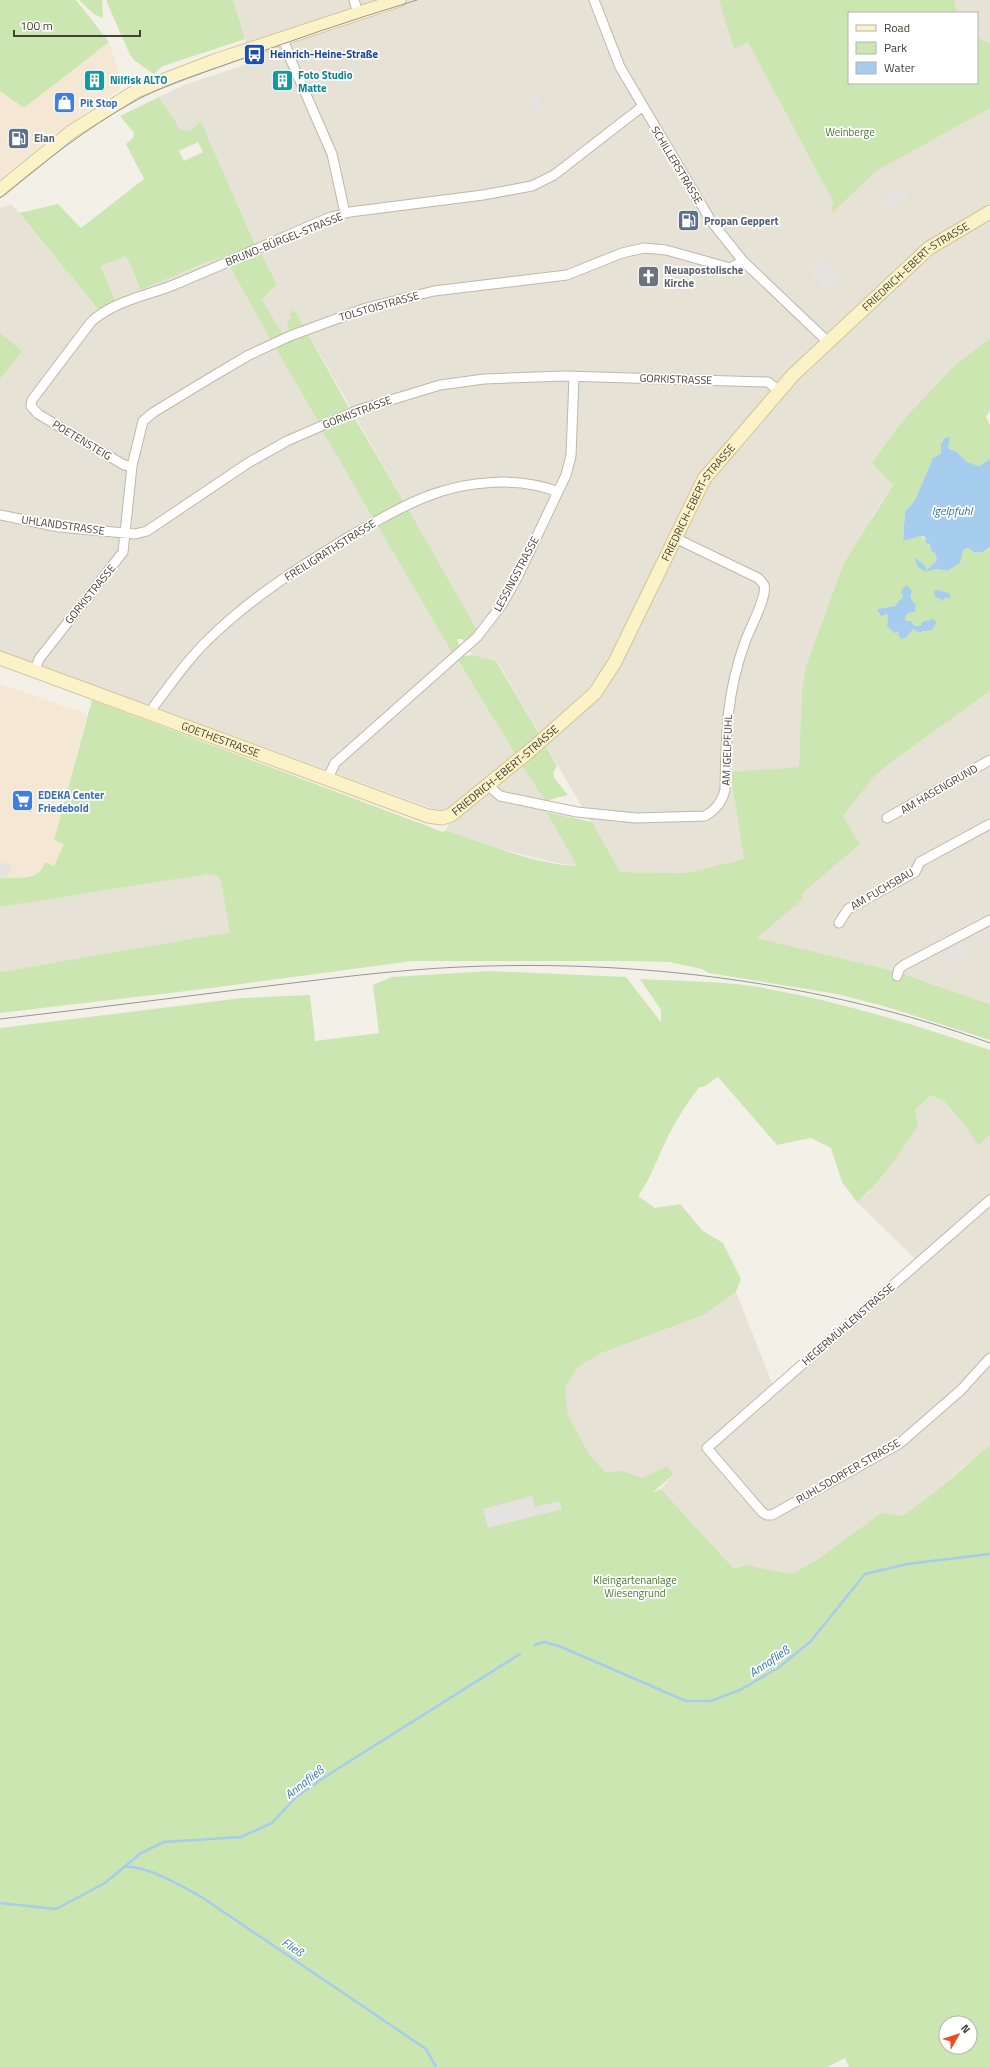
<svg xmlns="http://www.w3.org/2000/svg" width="990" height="2067" viewBox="0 0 990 2067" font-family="'Titillium Web',sans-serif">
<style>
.residential{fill:#e7e2d6;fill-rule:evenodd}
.commercial{fill:#f4e8d4}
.green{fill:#cce6b2;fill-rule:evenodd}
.parking{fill:#e4e3df}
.water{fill:#a6cded}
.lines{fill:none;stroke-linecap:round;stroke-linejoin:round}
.stream{stroke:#a6cded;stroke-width:2.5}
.street-casing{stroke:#beb8ab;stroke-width:11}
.secondary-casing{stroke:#d1c599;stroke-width:15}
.street{stroke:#fff;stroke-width:9}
.secondary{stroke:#fcf2c8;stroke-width:13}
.tram{stroke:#969696;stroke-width:1}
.labels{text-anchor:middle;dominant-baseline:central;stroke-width:3.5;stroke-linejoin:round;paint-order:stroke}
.transit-label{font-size:11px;font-weight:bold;fill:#164399;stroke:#fff;text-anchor:start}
.culture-label{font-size:11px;font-weight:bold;fill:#0d838f;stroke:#fff;text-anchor:start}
.shop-label{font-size:11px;font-weight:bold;fill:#366cbe;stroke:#fff;text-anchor:start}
.park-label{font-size:11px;fill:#45762c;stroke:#fff}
.service-label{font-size:11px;font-weight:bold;fill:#4e5e75;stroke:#fff;text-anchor:start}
.street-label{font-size:11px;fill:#464137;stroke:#fff}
.worship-label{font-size:11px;font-weight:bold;fill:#5b616d;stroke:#fff;text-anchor:start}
.water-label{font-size:12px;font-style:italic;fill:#3475ae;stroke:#fff}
</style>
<rect width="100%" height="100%" fill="#f3f0e8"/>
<!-- residential -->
<path class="residential" d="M 233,0 L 990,0 L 990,338 L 953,367 L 904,419 L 893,485 L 873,515 L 806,666 L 802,688 L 799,767 L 730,773 L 744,859 L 686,873 L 620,872 L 497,661 L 472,655 L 408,509 L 304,326 L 283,334 L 262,300 L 277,284 L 255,244 L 201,123 L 189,131 L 181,130 L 159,97 L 184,85 L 250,63 L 245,39 ZM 849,13 L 977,13 L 977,83 L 849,83 Z
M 11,204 L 98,309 L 115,301 L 101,266 L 126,256 L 141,290 L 209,261 L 225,257 L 378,526 L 459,663 L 545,801 L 546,812 L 577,866 L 552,862 L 500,849 L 446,830 L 448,825 L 439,811 L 0,651 L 0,208 Z
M 990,691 L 990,1004 L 894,971 L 756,938 L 803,899 L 801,895 L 860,844 L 843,816 L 873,778 L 890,763 Z
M 209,874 L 217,876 L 221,880 L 231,932 L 0,972 L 0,907 Z
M 931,1095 L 945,1102 L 967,1128 L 978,1146 L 990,1135 L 990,1445 L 959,1470 L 927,1500 L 902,1517 L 881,1513 L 818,1559 L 791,1574 L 747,1565 L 734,1569 L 661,1489 L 673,1475 L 643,1478 L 623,1471 L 605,1472 L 589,1454 L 568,1415 L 565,1388 L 577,1368 L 599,1354 L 704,1315 L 736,1292 L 774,1388 L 917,1261 L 857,1202 L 869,1192 L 915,1110 Z"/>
<!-- commercial -->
<path class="commercial" d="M 109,42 L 122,81 L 119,90 L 57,132 L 0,179 L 0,91 L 24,108 Z
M 0,684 L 87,714 L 54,840 L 64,844 L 54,866 L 43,869 L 33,877 L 0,877 Z"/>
<!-- green -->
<path class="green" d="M 0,0 L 76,0 L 109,42 L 24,108 L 0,91 Z
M 79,0 L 102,0 L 103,18 L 95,15 Z
M 106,0 L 233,0 L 245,39 L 163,66 L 154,74 L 152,73 L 135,61 L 130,55 Z
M 719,0 L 954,0 L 957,13 L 849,13 L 849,83 L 977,83 L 977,37 L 990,44 L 990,108 L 876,171 L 832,213 L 833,201 L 748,42 L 734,49 Z
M 159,97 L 181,130 L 189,131 L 201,122 L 255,244 L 226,259 L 224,257 L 209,261 L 141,290 L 126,256 L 101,266 L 115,301 L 98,309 L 19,213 L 58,204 L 81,228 L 144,179 L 126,144 L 133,138 L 134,133 L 120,116 ZM 198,142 L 203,152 L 184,161 L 179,151 Z
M 260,252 L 277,284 L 262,300 L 283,334 L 271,340 L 228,263 Z
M 291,305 L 303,326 L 292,331 L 288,328 L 287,322 L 291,318 L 290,314 L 293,312 Z
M 307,332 L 349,408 L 318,421 L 275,347 Z
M 0,333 L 22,351 L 0,379 Z
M 990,338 L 990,410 L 986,417 L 990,425 L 990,459 L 979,466 L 967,462 L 957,452 L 941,444 L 941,453 L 933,458 L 915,500 L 905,512 L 903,541 L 921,536 L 930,543 L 931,551 L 935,553 L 937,560 L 927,570 L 925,568 L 924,564 L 915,557 L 926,572 L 937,569 L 947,571 L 963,550 L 968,548 L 975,553 L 983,552 L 990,546 L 990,691 L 890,763 L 873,778 L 843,816 L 860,844 L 802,894 L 803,899 L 757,938 L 894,971 L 990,1004 L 990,1040 L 887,1007 L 837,994 L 709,973 L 702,969 L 669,962 L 629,961 L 413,961 L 196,990 L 0,1013 L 0,972 L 230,932 L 221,881 L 217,876 L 209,874 L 0,907 L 0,878 C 17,876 39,883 45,862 L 54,866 L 64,844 L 54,840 L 92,700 L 443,832 L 446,830 C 487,844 534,864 577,866 L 546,812 L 592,822 L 620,872 L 686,873 L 744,859 L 730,772 L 799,767 L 802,688 L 806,666 L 844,563 L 893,485 L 872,463 L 904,419 L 953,367 ZM 910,595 C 912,602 909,611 905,617 L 906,621 L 914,626 L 921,626 L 926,632 L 913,629 L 907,637 C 897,627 889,615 878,609 L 895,606 L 903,596 Z
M 353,415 L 404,502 L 373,518 L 322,430 Z
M 408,509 L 477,630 L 466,644 L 462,639 L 457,639 L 460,647 L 453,654 L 376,523 Z
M 472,655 L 496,661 L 541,737 L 516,755 L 457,659 L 462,656 Z
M 545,744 L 557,766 L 553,773 L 555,779 L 568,795 L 545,801 L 522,765 Z
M 490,971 L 626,977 L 661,1022 L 661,1010 L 640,979 C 677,981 714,981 752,986 C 832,999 913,1024 990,1050 L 990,1135 L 978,1146 L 967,1128 L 945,1102 L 931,1095 L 915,1110 L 918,1126 C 899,1153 882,1181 857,1202 L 842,1182 L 831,1148 L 811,1138 L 777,1145 L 718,1077 L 703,1087 L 699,1087 C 686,1105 674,1123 665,1143 C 656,1161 650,1180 638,1196 L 655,1208 L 680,1204 L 703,1231 L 723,1243 L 741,1279 L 736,1292 L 704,1315 L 599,1354 L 577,1368 L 565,1388 L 568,1415 L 589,1454 L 605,1472 L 623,1471 L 643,1478 L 668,1466 L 673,1475 L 652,1493 L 661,1489 L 734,1569 L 747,1565 L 791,1574 L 818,1559 L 881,1513 L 902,1516 C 934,1496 960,1469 990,1445 L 990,2067 L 849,2067 L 845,2058 L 827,2067 L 0,2067 L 0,1028 L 242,998 L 310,995 L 315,1041 L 379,1033 L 373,985 L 392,977 ZM 946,2023 L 970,2023 L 970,2047 L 946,2047 Z"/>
<!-- parking -->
<path class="parking" d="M 538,94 L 543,112 L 536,114 L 531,96 Z
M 901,187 L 908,197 L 887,211 L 880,201 Z
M 821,258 L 840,278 L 827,290 L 808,270 Z
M 0,862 L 12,866 L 7,877 L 0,877 Z
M 959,938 L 968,955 L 950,965 L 941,948 Z
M 532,1496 L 535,1507 L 560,1501 L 562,1509 L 488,1528 L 483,1509 Z"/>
<!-- water -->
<path class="water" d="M 950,437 L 948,448 L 957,452 L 967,462 L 979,466 L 990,459 L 990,546 L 983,552 L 975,553 L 968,548 L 963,550 L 960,563 L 947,571 L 937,569 L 926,572 L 918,567 L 914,557 L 924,564 L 927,570 L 937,560 L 935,553 L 931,551 L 930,544 L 926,543 L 925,537 L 921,536 L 903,541 L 905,512 L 915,500 L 933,458 L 941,453 L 941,444 L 945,438 Z
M 907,585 L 912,591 C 909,597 911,600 916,605 L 915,612 L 908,613 L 905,617 L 906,621 L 911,621 L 914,626 L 921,626 L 922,622 L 934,619 L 936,622 C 934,630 930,632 922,631 L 920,633 L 913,629 L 907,637 L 901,639 L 898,634 L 900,631 L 894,633 L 887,626 L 888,619 L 887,614 L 881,616 L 877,609 L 895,606 L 903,596 L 901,592 L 903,588 Z
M 938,590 L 951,594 L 949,599 L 946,597 L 941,602 L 941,599 L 935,597 L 934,591 Z"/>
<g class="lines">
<!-- stream -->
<path class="stream" d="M 535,1645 L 544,1642 L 559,1646 L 686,1701 L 711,1701 L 742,1689 L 778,1668 L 810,1642 L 865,1574 L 907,1564 L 990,1554
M 125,1867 C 146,1865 184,1887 203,1898 L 426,2049 L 436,2067
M 0,1903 L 56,1909 L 105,1883 L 141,1853 L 164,1842 L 241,1837 L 272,1823 L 296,1797 L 331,1773 L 520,1654"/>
<defs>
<path id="street" d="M 354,0 L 358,13
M 594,0 L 620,67 L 711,221 L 743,261 L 827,341
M 283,38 L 290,58 L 332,154 L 345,213
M 132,466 L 124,465 L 38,414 L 31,406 L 32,400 L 91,322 C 112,302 145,296 171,286 C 225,264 278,239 331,217 L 350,212 L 483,195 L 532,186 L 554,175 L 643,106
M 0,515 L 59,527 L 135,534 L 147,531 L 248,463 L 287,441 L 358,410 L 440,385 L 484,379 L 564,376 L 768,382 L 779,391
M 35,670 L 39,659 L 123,552 L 132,466 L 143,421 L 154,412 L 210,378 L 249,355 L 290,336 L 366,308 L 434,291 L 567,275 L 622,253 L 644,248 L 666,250 L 730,268 L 743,261
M 151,714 L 154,706 C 173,681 191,655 214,634 C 255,595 304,564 352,535 C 377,521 401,506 428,496 C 466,481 520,476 558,492
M 327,780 L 335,763 L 477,637 L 501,606 L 517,578 L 566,475 L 571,456 L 574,376
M 489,786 L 500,796 L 577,812 L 636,818 L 705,816 C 716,810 722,802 725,790 C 726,736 726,694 745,642 C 749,630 768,596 764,585 C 763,583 760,580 758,578 L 675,538
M 887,818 L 990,760
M 839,923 L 848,909 L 915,872 L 920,862 L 990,824
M 897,976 L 899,969 L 904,965 L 990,920
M 990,1200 L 707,1448 L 762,1512 L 767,1515 L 772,1515 L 899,1444 L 961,1390 L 990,1358"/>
<g id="secondary">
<path d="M 0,190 L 71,132 L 136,91 L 214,61 L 399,0"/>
<path id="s1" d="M 0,658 L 428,816 L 442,818 L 451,815 L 533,748 L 595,693 L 615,662 L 704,479 L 793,375 L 929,248 L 990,212"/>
</g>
</defs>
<!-- street casing -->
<use href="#street" class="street-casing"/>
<!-- secondary casing -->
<use href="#secondary" class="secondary-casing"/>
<!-- street -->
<use href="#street" class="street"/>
<!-- secondary -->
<use href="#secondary" class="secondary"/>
<!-- tram -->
<path class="tram" d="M 0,198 C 43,163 86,128 135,101 C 162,86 193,76 222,66 C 286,42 351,20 417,0
M 0,1019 C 87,1009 173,998 260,987 C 326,979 393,970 460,967 C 639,959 822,982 990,1043"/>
</g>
<!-- icons -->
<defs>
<symbol id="bus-square" viewBox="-11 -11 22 22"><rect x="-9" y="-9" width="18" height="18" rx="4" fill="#1a4fb4" stroke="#fff"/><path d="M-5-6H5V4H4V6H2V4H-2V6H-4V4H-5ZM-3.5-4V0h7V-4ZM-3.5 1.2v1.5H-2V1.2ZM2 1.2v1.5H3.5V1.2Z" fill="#fff"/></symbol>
<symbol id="building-square" viewBox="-11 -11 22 22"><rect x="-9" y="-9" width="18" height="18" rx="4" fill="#0f9aa8" stroke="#fff"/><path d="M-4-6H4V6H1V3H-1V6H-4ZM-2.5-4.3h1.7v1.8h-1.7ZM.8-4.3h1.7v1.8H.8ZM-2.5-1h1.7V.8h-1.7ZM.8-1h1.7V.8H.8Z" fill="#fff"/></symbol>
<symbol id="shop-square" viewBox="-11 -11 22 22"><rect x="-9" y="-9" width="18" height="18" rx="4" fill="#3f7fe0" stroke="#fff"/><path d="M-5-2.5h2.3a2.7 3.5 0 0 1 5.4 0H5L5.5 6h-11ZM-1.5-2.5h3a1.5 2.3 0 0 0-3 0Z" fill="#fff"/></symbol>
<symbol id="fuel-square" viewBox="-11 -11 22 22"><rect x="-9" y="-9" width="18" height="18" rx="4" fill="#5c6f8a" stroke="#fff"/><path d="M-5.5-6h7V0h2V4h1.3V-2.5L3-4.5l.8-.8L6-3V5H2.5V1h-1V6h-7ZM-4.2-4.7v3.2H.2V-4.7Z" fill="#fff"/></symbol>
<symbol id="church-square" viewBox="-11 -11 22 22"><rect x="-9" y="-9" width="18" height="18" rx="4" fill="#6b7280" stroke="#fff"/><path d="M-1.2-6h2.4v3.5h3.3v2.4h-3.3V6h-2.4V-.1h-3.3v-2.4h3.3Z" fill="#fff"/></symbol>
<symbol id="supermarket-square" viewBox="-11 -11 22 22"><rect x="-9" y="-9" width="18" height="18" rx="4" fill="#3f7fe0" stroke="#fff"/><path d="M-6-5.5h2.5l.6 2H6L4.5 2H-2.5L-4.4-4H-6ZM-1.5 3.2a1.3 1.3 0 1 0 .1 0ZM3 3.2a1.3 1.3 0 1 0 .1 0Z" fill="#fff"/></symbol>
</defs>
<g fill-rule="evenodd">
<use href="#bus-square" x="242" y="42" width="25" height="25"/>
<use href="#building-square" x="82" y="68" width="25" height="25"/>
<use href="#building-square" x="270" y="68" width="25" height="25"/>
<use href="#shop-square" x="52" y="90" width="25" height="25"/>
<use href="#fuel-square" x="6" y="126" width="25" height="25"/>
<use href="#fuel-square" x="676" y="208" width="25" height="25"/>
<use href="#church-square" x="636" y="264" width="25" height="25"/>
<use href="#supermarket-square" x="10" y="788" width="25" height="25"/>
</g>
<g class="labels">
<!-- transit labels -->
<g class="transit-label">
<text x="270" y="54">Heinrich-Heine-Straße</text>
</g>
<!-- culture labels -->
<g class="culture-label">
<text x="298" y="75">Foto Studio<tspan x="298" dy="13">Matte</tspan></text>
<text x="110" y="80">Nilfisk ALTO</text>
</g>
<!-- shop labels -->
<g class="shop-label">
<text x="80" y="103">Pit Stop</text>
<text x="38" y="795">EDEKA Center<tspan x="38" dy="13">Friedebold</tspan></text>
</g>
<!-- park labels -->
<g class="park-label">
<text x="850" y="132">Weinberge</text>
<text x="635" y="1580">Kleingartenanlage<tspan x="635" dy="13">Wiesengrund</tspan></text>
</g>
<!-- service labels -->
<g class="service-label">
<text x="34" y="138">Elan</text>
<text x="704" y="221">Propan Geppert</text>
</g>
<!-- street labels -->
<g class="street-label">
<text transform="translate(677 165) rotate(59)">SCHILLERSTRASSE</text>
<text transform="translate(284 239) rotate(-22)">BRUNO-BÜRGEL-STRASSE</text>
<text stroke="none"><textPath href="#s1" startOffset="1210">FRIEDRICH-EBERT-STRASSE</textPath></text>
<text transform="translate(379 306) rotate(-16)">TOLSTOISTRASSE</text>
<text transform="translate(676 379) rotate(2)">GORKISTRASSE</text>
<text transform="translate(357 412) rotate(-21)">GORKISTRASSE</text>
<text transform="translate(82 440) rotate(31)">POETENSTEIG</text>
<text stroke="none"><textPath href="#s1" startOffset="886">FRIEDRICH-EBERT-STRASSE</textPath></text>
<text transform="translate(63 525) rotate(8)">UHLANDSTRASSE</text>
<text transform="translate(330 550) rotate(-32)">FREILIGRATHSTRASSE</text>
<text transform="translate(516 574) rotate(-62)">LESSINGSTRASSE</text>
<text transform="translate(90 594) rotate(-51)">GORKISTRASSE</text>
<text stroke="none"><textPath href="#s1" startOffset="235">GOETHESTRASSE</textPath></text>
<text transform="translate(727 750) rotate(-88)">AM IGELPFUHL</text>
<text stroke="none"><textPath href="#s1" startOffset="550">FRIEDRICH-EBERT-STRASSE</textPath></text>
<text transform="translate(939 789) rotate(-30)">AM HASENGRUND</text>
<text transform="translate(882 889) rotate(-30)">AM FUCHSBAU</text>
<text transform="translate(848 1324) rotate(-41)">HEGERMÜHLENSTRASSE</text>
<text transform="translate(848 1471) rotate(-30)">RUHLSDORFER STRASSE</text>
</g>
<!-- worship labels -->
<g class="worship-label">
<text x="664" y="270">Neuapostolische<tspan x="664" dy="13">Kirche</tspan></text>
</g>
<!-- water labels -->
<g class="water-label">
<text x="952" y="510">Igelpfuhl</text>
<text transform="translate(769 1661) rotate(-34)">Annafließ</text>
<text transform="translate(304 1782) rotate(-38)">Annafließ</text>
<text transform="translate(293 1947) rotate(34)">Fließ</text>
</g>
</g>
<!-- legend -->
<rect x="848" y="12" width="130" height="72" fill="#ffffff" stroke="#b5b3af"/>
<rect x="856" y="25" width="20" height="6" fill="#fcf2c8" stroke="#b5b3af"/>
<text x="884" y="32" font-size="12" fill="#464137">Road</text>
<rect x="856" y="42" width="20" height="12" fill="#cce6b2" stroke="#b5b3af"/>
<text x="884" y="52" font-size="12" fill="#464137">Park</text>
<rect x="856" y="62" width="20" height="12" fill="#a6cded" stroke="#b5b3af"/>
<text x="884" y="72" font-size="12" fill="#464137">Water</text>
<!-- north arrow -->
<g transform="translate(958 2035) rotate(51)"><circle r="19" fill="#ffffff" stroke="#b5b3af"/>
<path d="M0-3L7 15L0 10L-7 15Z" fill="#f14920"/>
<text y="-6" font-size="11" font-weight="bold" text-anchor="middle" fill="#464137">N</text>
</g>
<!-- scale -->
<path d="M14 30v6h126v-6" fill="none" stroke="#464137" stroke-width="2"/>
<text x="20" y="30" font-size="12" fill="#464137" stroke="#ffffff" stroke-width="3" paint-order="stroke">100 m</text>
</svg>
